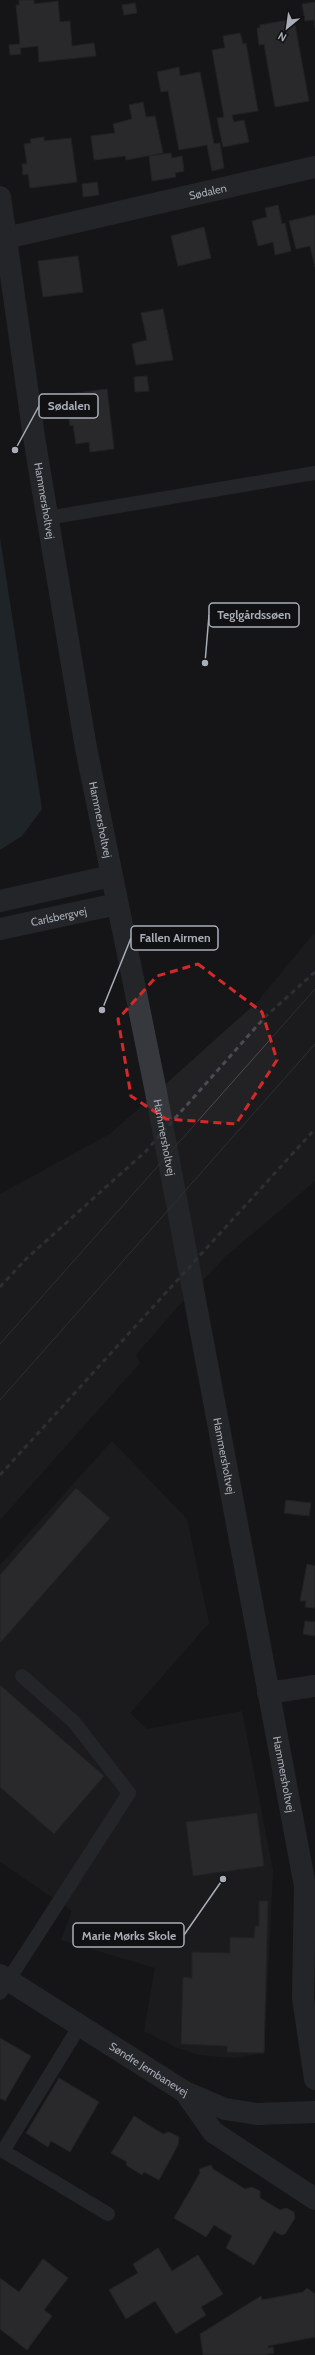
<svg xmlns="http://www.w3.org/2000/svg" width="315" height="2355" viewBox="0 0 315 2355" font-family="Cabin,sans-serif">
<style>
.built{fill:#222225}
.water{fill:#2c353c}
.building{fill:#404145;stroke:#303034}
.lines{fill:none;stroke-linecap:round;stroke-linejoin:round}
.service{stroke:#37383d;stroke-width:14}
.minor{stroke:#37383d;stroke-width:22}
.tertiary{stroke:#37383d;stroke-width:22}
.tram{stroke:#4a4c52;stroke-width:1}
.rail{stroke:#4a4c52;stroke-width:3;stroke-dasharray:5 4;stroke-linecap:butt}
.marked{fill:none;stroke:#d62828;stroke-width:3;stroke-dasharray:8 5;stroke-linejoin:round}
.labels{text-anchor:middle;dominant-baseline:central;stroke-width:3;stroke-linejoin:round;paint-order:stroke}
.street-label{font-size:11px;fill:#a8adb8;stroke:#111113}
.leader{fill:none;stroke:#a8adb8;stroke-width:1.5}
.callout-dot{fill:#a8adb8;stroke:#111113;stroke-width:1.5}
.callout{fill:#111113;stroke:#a8adb8;stroke-width:1.5}
.callout-label{font-size:12px;text-anchor:middle;font-weight:bold;fill:#a8adb8}
</style>
<rect width="100%" height="100%" fill="#161618"/>
<!-- built -->
<path class="built" d="M 315,932 L 315,1181 L 226,1256 L 173,1312 L 136,1355 L 140,1363 L 0,1520 L 0,1194 L 110,1134 L 257,1002 Z
M 112,1441 L 187,1519 L 209,1623 L 130,1713 L 147,1729 L 242,1711 L 273,1871 L 264,2053 L 232,2058 L 199,2055 L 175,2047 L 144,2031 L 155,1968 L 61,1940 L 72,1911 L 0,1862 L 0,1565 Z"/>
<!-- water -->
<path class="water" d="M 0,538 L 42,809 L 22,836 L 0,850 Z"/>
<!-- building -->
<path class="building" d="M 19,0 L 34,0 L 34,4 L 58,1 L 60,22 L 70,21 L 72,46 L 94,43 L 96,56 L 39,62 L 38,46 L 20,48 L 21,54 L 10,55 L 9,45 L 20,44 L 16,5 L 19,5 Z
M 315,2 L 315,28 L 314,20 L 305,21 L 302,4 Z
M 135,3 L 137,13 L 124,15 L 122,5 Z
M 294,19 L 309,101 L 275,107 L 264,44 L 259,45 L 257,28 L 260,28 L 260,25 Z
M 240,33 L 243,44 L 246,43 L 258,111 L 232,115 L 234,122 L 244,120 L 249,142 L 223,147 L 217,118 L 224,117 L 212,50 L 225,48 L 223,36 Z
M 179,67 L 180,76 L 200,72 L 214,144 L 220,143 L 224,168 L 212,171 L 207,145 L 179,150 L 168,91 L 161,92 L 157,72 Z
M 143,102 L 146,117 L 155,116 L 163,153 L 126,160 L 125,156 L 94,160 L 91,136 L 115,133 L 113,124 L 132,119 L 129,105 Z
M 44,137 L 44,141 L 71,138 L 77,182 L 30,188 L 28,174 L 23,175 L 22,164 L 27,164 L 24,144 L 31,143 L 30,139 Z
M 171,153 L 172,158 L 182,156 L 184,171 L 175,173 L 176,177 L 152,181 L 149,156 Z
M 97,182 L 99,195 L 83,197 L 82,184 Z
M 278,205 L 282,224 L 285,223 L 291,251 L 275,255 L 273,242 L 258,246 L 252,221 L 267,217 L 265,208 Z
M 315,215 L 315,267 L 310,246 L 296,249 L 289,221 Z
M 204,227 L 211,258 L 178,266 L 171,236 Z
M 78,256 L 83,292 L 43,297 L 38,261 Z
M 163,309 L 173,360 L 136,365 L 132,344 L 147,340 L 141,313 Z
M 147,376 L 149,391 L 135,392 L 134,377 Z
M 107,389 L 114,449 L 90,452 L 89,442 L 76,444 L 73,425 L 70,426 L 69,418 L 72,417 L 69,394 Z
M 76,1488 L 110,1518 L 0,1643 L 0,1575 Z
M 286,1500 L 311,1503 L 309,1516 L 284,1513 Z
M 307,1564 L 315,1566 L 315,1608 L 305,1607 L 306,1601 L 300,1601 Z
M 305,1621 L 315,1622 L 315,1636 L 303,1634 Z
M 0,1685 L 104,1776 L 54,1834 L 0,1787 Z
M 257,1813 L 264,1866 L 193,1876 L 186,1822 Z
M 259,1901 L 268,1901 L 264,2053 L 227,2052 L 227,2046 L 181,2044 L 183,1977 L 192,1978 L 192,1952 L 230,1953 L 230,1937 L 254,1938 L 255,1926 L 259,1926 Z
M 0,2038 L 31,2056 L 5,2101 L 0,2098 Z
M 59,2078 L 99,2102 L 70,2152 L 51,2141 L 48,2147 L 26,2133 Z
M 134,2116 L 163,2134 L 169,2132 L 179,2137 L 178,2145 L 159,2180 L 144,2172 L 142,2175 L 126,2165 L 127,2162 L 111,2153 Z
M 211,2165 L 213,2169 L 245,2189 L 252,2187 L 260,2191 L 260,2198 L 280,2210 L 286,2208 L 294,2212 L 295,2218 L 285,2234 L 281,2235 L 274,2231 L 254,2265 L 226,2248 L 232,2236 L 214,2225 L 206,2237 L 174,2218 L 200,2173 L 199,2169 Z
M 158,2248 L 172,2271 L 198,2255 L 223,2294 L 201,2307 L 206,2315 L 176,2334 L 155,2301 L 126,2319 L 109,2290 L 138,2273 L 133,2264 Z
M 43,2259 L 68,2278 L 44,2310 L 52,2316 L 27,2350 L 0,2329 L 0,2278 L 19,2292 Z
M 307,2288 L 315,2294 L 315,2337 L 268,2346 L 268,2348 L 273,2347 L 274,2353 L 265,2355 L 203,2355 L 200,2334 L 261,2296 L 262,2300 L 303,2292 Z"/>
<g class="lines">
<!-- service -->
<path class="service" d="M 47,518 L 315,473
M 0,1993 L 129,1793 L 74,1722 L 22,1676
M 79,2027 L 3,2151 L 108,2214"/>
<!-- minor -->
<g class="minor">
<path id="s1" d="M 6,238 L 315,167"/>
<path d="M 268,1693 L 315,1686"/>
</g>
<!-- tertiary -->
<g class="tertiary">
<path id="s2" d="M 0,197 L 34,437 L 86,748 L 155,1087 L 305,1886 L 303,1998 L 315,2079"/>
<path d="M 0,901 L 111,876"/>
<path id="s3" d="M 0,929 L 117,904"/>
<path id="s4" d="M 0,1975 L 185,2092 L 225,2109 L 257,2114 L 315,2112"/>
<path d="M 185,2092 L 213,2132 L 315,2199"/>
</g>
<!-- tram -->
<path class="tram" d="M 0,1344 L 315,989
M 0,1400 L 315,1044"/>
<!-- rail -->
<path class="rail" d="M 0,1287 L 26,1259 L 146,1151 L 265,1017 L 315,972
M 0,1475 L 315,1129"/>
</g>
<!-- marked area -->
<path d="M0 0H315V2355H0ZM 198,964 L 262,1012 L 277,1060 L 236,1124 L 166,1119 L 131,1096 L 118,1019 L 157,976 Z" fill="#161618" fill-opacity=".55" fill-rule="evenodd"/>
<path class="marked" d="M 198,964 L 262,1012 L 277,1060 L 236,1124 L 166,1119 L 131,1096 L 118,1019 L 157,976 Z"/>
<g class="labels">
<!-- street labels -->
<g class="street-label">
<text stroke="none"><textPath href="#s1" startOffset="207">Sødalen</textPath></text>
<text stroke="none"><textPath href="#s2" startOffset="307">Hammersholtvej</textPath></text>
<text stroke="none"><textPath href="#s2" startOffset="631">Hammersholtvej</textPath></text>
<text stroke="none"><textPath href="#s3" startOffset="60">Carlsbergvej</textPath></text>
<text stroke="none"><textPath href="#s2" startOffset="955">Hammersholtvej</textPath></text>
<text stroke="none"><textPath href="#s2" startOffset="1279">Hammersholtvej</textPath></text>
<text stroke="none"><textPath href="#s2" startOffset="1603">Hammersholtvej</textPath></text>
<text stroke="none"><textPath href="#s4" startOffset="176">Søndre Jernbanevej</textPath></text>
</g>
</g>
<!-- callouts -->
<path class="leader" d="M15 450L39 406M205 663L209 615M102 1010L131 938M223 1879L184 1935"/>
<g class="callout-dot">
<circle cx="15" cy="450" r="4"/>
<circle cx="205" cy="663" r="4"/>
<circle cx="102" cy="1010" r="4"/>
<circle cx="223" cy="1879" r="4"/>
</g>
<g class="callout">
<rect x="39" y="394" width="59" height="24" rx="4"/>
<rect x="209" y="603" width="90" height="24" rx="4"/>
<rect x="131" y="926" width="87" height="24" rx="4"/>
<rect x="73" y="1923" width="111" height="24" rx="4"/>
</g>
<g class="callout-label">
<text x="69" y="410">Sødalen</text>
<text x="254" y="619">Teglgårdssøen</text>
<text x="175" y="942">Fallen Airmen</text>
<text x="129" y="1940">Marie Mørks Skole</text>
</g>
<!-- north arrow -->
<g transform="translate(287 28) rotate(209)" stroke="#111113" stroke-width="3" paint-order="stroke">
<path d="M0-3L7 15L0 10L-7 15Z" fill="#a8adb8"/>
<text y="-6" font-size="11" font-weight="bold" text-anchor="middle" fill="#a8adb8">N</text>
</g>
</svg>
